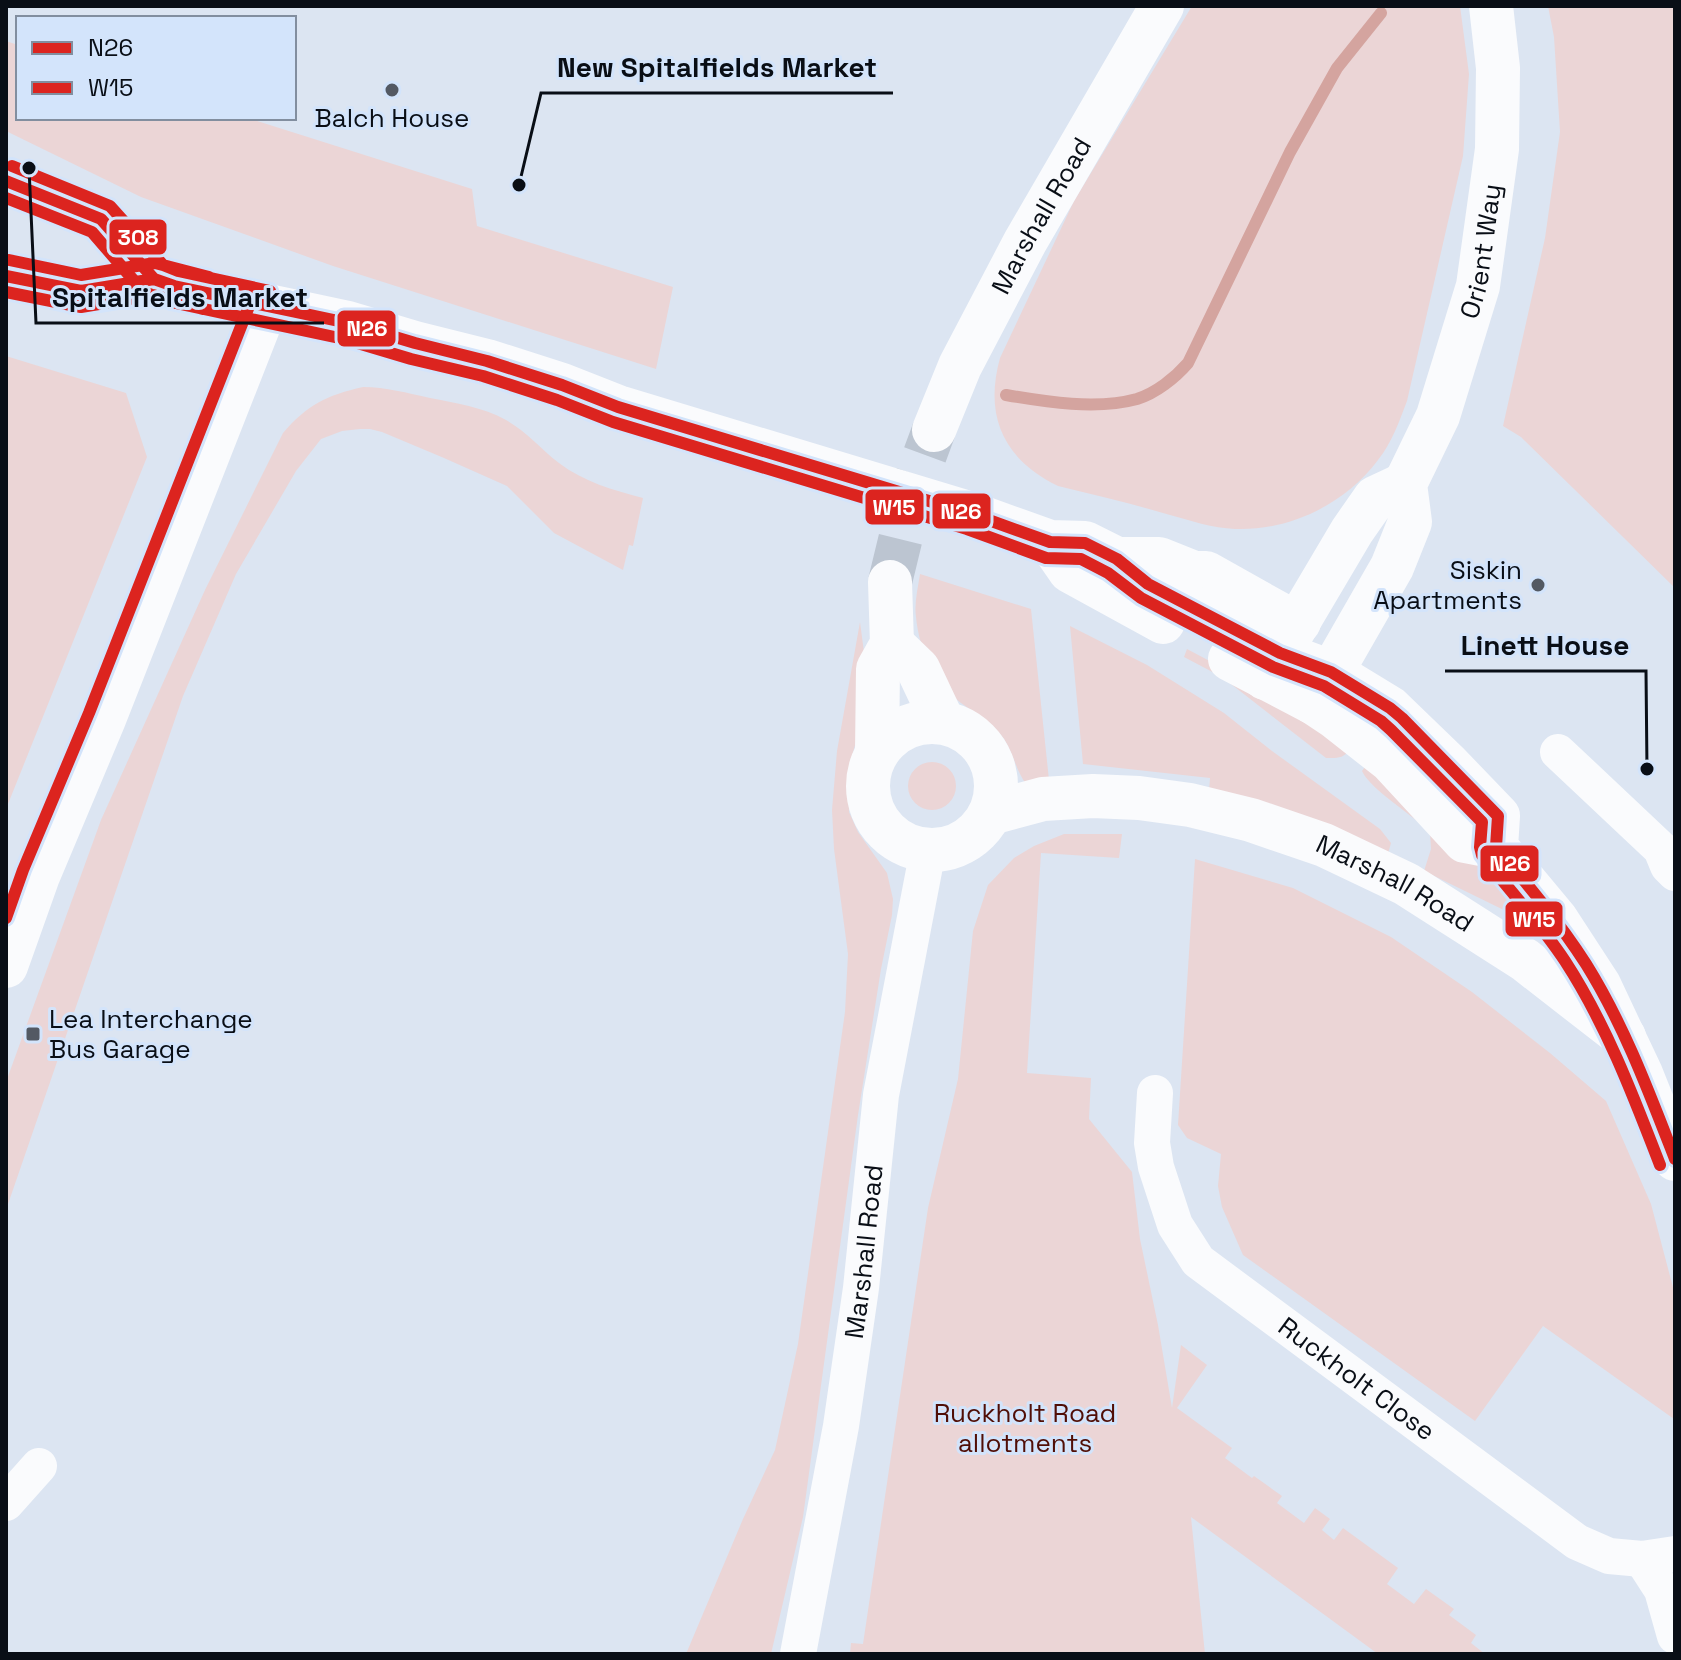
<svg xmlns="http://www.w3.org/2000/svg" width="1681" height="1660" viewBox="0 0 1681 1660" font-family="'Space Grotesk',sans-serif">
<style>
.green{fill:#ebd5d6}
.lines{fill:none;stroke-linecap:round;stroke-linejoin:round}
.stream{stroke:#d4a49f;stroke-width:12}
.secondary-tunnel{stroke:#bcc5d1;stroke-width:44;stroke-dasharray:44 22;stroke-linecap:butt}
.street{stroke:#fafbfd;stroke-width:36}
.secondary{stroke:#fafbfd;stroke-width:44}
.primary{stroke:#fafbfd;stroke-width:44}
.bus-1-casing{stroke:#d3e4fb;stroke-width:18}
.bus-2-casing{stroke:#d3e4fb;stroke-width:18}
.bus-3-casing{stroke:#d3e4fb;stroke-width:18}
.bus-1{stroke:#dc241f;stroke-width:12}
.bus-2{stroke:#dc241f;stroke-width:12}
.bus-3{stroke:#dc241f;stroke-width:12}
.poi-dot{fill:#535963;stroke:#d3e4fb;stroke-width:3}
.labels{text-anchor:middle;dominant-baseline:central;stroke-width:6;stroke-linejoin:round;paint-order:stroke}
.poi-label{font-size:26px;fill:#090e16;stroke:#d3e4fb}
.street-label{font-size:26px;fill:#090e16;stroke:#d3e4fb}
.park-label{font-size:26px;fill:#500e06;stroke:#d3e4fb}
.leader{fill:none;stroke:#090e16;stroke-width:3}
.callout-dot{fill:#090e16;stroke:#d3e4fb;stroke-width:3}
.callout-label{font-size:28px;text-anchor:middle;font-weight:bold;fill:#090e16;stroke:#d3e4fb;stroke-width:6;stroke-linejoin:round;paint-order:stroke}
.line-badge{stroke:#d3e4fb;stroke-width:3}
.badge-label{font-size:22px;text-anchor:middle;font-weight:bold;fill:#fff}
</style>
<rect width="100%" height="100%" fill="#dce5f2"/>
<!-- green -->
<path class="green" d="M 1192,6 L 1460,6 L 1469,74 L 1463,156 L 1407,401 C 1399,422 1392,442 1378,460 C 1345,504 1290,531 1235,529 C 1212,528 1192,521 1170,515 C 1133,504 1095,495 1058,486 C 1003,459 984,416 1000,358 L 1074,201 Z
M 1548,6 L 1675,6 L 1675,588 L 1521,437 L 1503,426 L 1545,238 L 1560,132 L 1554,37 Z
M 6,41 L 18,45 L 18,118 L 248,118 L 472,189 L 477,226 L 673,287 L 656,369 L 333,266 L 141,197 L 6,131 Z
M 6,356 L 126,393 L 147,457 L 6,809 Z
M 363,387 C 386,387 407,393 430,398 C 455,403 483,407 506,420 C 526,431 541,449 559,463 C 584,482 613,490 643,498 L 633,546 L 629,545 L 623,570 L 554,533 L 507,486 L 444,458 L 382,432 L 370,429 L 360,429 L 342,431 L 321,439 L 296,471 L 236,574 L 183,696 L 6,1210 L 6,1082 L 101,820 L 205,590 L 283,433 C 307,405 327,395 363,387 Z
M 920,574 L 1031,609 L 1049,780 L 1026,784 C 1016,770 1013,753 1004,739 C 993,723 976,714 961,703 C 935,682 919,650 916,617 C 914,603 918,588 920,574 Z
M 860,622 L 867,675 L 861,723 L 848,771 L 849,812 L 858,832 L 887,873 L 893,899 L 892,915 L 881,969 L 858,1115 L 803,1517 L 771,1654 L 686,1654 L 743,1519 L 775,1450 L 798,1344 L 845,1012 L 848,954 L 834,849 L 832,810 L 837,751 Z
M 1070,626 L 1147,665 L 1224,713 L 1272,751 L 1380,829 L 1391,843 L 1387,857 L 1209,791 L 1210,778 L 1083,764 Z
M 1187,649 L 1266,691 L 1351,749 C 1342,759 1338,758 1326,758 L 1222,677 L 1184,657 Z
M 1370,760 L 1466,850 L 1515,904 L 1514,909 L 1510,913 L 1424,871 L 1431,849 L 1430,832 C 1413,815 1371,790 1362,771 Z
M908 786a24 24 0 1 1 48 0a24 24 0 1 1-48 0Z
M 1064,834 L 1122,834 L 1119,858 L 1041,853 L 1027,1073 L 1091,1078 L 1089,1119 L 1132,1172 L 1140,1239 L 1158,1325 L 1172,1408 L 1181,1345 L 1207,1365 L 1177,1408 L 1232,1448 L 1225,1458 L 1252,1478 L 1254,1476 L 1282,1496 L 1277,1503 L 1304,1523 L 1315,1508 L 1330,1519 L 1322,1530 L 1334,1540 L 1343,1528 L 1398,1568 L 1387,1584 L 1414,1604 L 1426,1589 L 1454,1609 L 1449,1615 L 1476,1635 L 1471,1643 L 1485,1654 L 1378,1654 L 1191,1517 L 1205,1654 L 850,1654 L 851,1643 L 863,1644 L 928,1208 L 958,1079 L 973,931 L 988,885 L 1014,858 L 1034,846 Z
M 1195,859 L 1293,888 L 1391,937 L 1472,992 L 1550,1053 L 1606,1101 L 1651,1204 L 1675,1295 L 1674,1419 L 1543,1326 L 1475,1421 L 1243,1255 L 1222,1207 L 1218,1186 L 1221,1154 L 1187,1138 L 1178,1125 Z"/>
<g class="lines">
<!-- stream -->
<path class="stream" d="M 1006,395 C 1046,402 1097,410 1137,399 C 1156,393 1175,378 1188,363 L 1290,152 L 1337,68 L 1381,13"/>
<!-- secondary-tunnel -->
<path class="secondary-tunnel" d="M 890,582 L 913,487 L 934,430"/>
<!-- street -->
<g class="street">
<path d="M 1558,752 L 1661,849 L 1668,866 L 1675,873"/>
<path id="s1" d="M 1155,1093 L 1152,1143 L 1156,1167 L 1175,1225 L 1198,1261 L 1577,1542 L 1609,1556 L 1642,1559 L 1675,1554"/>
<path d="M 6,1503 L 39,1466"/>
<path d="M 1642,1559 L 1662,1590 L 1675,1636"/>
<path id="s2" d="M 798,1654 L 841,1426 L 861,1288 L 881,1095 L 928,850"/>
</g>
<!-- secondary -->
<g class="secondary">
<path id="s3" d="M 934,430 L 960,366 L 1025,242 L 1162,6"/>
<path d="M 1117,559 L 1159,559 L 1194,573 L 1206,573 L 1281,615 L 1299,622"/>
<path d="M 892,644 L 918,669 L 943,722"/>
<path d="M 1265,678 L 1352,531 L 1375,498 L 1405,484"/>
<path id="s4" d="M 1314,703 L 1392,567 L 1410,522 L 1405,484 L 1438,416 L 1478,286 L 1497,149 L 1498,68 L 1491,6"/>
<circle cx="932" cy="786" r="64"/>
<path d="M 877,752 L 878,669 L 892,644 L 890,582"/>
<path id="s5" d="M 991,813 L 1043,799 L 1093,796 L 1139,798 L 1190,805 L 1251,820 L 1324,845 L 1406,884 L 1525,960 L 1624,1037"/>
<path d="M 6,966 L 38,876 L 104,719 L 266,307"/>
</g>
<!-- primary -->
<path class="primary" d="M 6,181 L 101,219 L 154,279 L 174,286 L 348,323 L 415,343 L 487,361 L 562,385 L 618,407 L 972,514 L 1050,542 L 1085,543 L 1117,559 L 1148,584 L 1280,653 L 1331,672 L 1390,708 L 1447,763 L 1498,816 L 1496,847
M 6,276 L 81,291 L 154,279
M 1050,542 L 1070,571 L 1163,622
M 1230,659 L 1314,703 L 1335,717 L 1391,761 L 1465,841 L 1496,847 L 1556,919 L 1599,985 L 1641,1074 L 1675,1159"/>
<defs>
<path id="bus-1" d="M 6,181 L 101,219 L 154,279 L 174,286 L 348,323 L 415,343 L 487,361 L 562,385 L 618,407 L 972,514 L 1050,542 L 1085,543 L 1117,559 L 1148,584 L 1280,653 L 1331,672 L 1390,708 L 1402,718 L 1498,816 L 1496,847 C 1528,885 1559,922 1586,964 C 1624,1025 1649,1092 1675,1159
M 6,276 L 81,291 L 154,279 L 174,286 L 206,293"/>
<path id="bus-2" d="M 6,198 L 92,232 L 142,290 L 147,293 L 171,302 L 344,339 L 411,359 L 483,376 L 557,400 L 613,422 L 967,529 L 1046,558 L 1081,559 L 1108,573 L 1141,598 L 1273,667 L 1324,686 L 1381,721 L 1391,730 L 1482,822 L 1480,847 L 1482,855 C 1509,890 1540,923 1565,961 C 1606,1024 1633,1095 1660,1165
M 6,292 L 81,307 L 153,295 L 203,309"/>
<path id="bus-3" d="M 12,166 L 110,206 L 163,265 L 178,271 L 270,291
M 9,260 L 81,275 L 155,263 L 209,277
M 6,918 L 23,870 L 89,713 L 251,301"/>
</defs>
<!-- bus-1 casing -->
<use href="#bus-1" class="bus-1-casing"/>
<!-- bus-2 casing -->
<use href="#bus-2" class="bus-2-casing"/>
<!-- bus-3 casing -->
<use href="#bus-3" class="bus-3-casing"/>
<!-- bus-1 -->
<use href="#bus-1" class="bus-1"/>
<!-- bus-2 -->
<use href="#bus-2" class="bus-2"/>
<!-- bus-3 -->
<use href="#bus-3" class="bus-3"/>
</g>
<!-- markers -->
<g class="poi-dot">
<circle cx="392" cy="90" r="8"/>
<circle cx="1538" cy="585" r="8"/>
<rect x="25" y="1026" width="16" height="16" rx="4"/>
</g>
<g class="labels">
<!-- poi labels -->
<g class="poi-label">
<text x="392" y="118">Balch House</text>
<text x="1522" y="570" text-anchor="end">Siskin<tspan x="1522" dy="30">Apartments</tspan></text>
<text x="49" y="1019" text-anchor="start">Lea Interchange<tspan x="49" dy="30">Bus Garage</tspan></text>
</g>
<!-- street labels -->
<g class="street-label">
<text stroke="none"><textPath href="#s3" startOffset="240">Marshall Road</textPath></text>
<text stroke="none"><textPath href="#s4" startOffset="490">Orient Way</textPath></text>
<text stroke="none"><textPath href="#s5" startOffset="422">Marshall Road</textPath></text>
<text stroke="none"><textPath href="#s2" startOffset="408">Marshall Road</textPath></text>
<text stroke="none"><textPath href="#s1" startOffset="376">Ruckholt Close</textPath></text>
</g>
<!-- park labels -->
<g class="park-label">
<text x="1025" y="1413">Ruckholt Road<tspan x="1025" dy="30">allotments</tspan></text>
</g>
</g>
<!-- callouts -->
<path class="leader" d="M519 185L541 93H893M29 168L36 323H324M1647 769L1646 671H1445"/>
<g class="callout-dot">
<circle cx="519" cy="185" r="8"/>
<circle cx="29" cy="168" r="8"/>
<circle cx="1647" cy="769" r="8"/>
</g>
<g class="callout-label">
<text x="717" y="77">New Spitalfields Market</text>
<text x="180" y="307">Spitalfields Market</text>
<text x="1545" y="655">Linett House</text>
</g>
<g class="line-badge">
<rect x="108" y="218" width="60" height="38" rx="8" fill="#dc241f"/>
<rect x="336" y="309" width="61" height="39" rx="8" fill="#dc241f"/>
<rect x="864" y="488" width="61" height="38" rx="8" fill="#dc241f"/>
<rect x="931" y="492" width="61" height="38" rx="8" fill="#dc241f"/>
<rect x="1479" y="844" width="61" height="39" rx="8" fill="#dc241f"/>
<rect x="1504" y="900" width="60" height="38" rx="8" fill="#dc241f"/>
</g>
<g class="badge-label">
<text x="138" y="245">308</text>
<text x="367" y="336">N26</text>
<text x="894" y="515">W15</text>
<text x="961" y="519">N26</text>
<text x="1510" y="871">N26</text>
<text x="1534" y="927">W15</text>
</g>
<!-- border -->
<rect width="1681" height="1660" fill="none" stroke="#090e16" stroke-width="16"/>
<!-- legend -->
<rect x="16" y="16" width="280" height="104" fill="#d3e4fb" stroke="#828e9f" stroke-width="2"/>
<rect x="32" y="42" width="40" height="12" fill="#dc241f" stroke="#828e9f" stroke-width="2"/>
<text x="88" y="56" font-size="24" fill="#090e16">N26</text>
<rect x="32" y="82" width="40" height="12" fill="#dc241f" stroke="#828e9f" stroke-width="2"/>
<text x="88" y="96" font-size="24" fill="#090e16">W15</text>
</svg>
